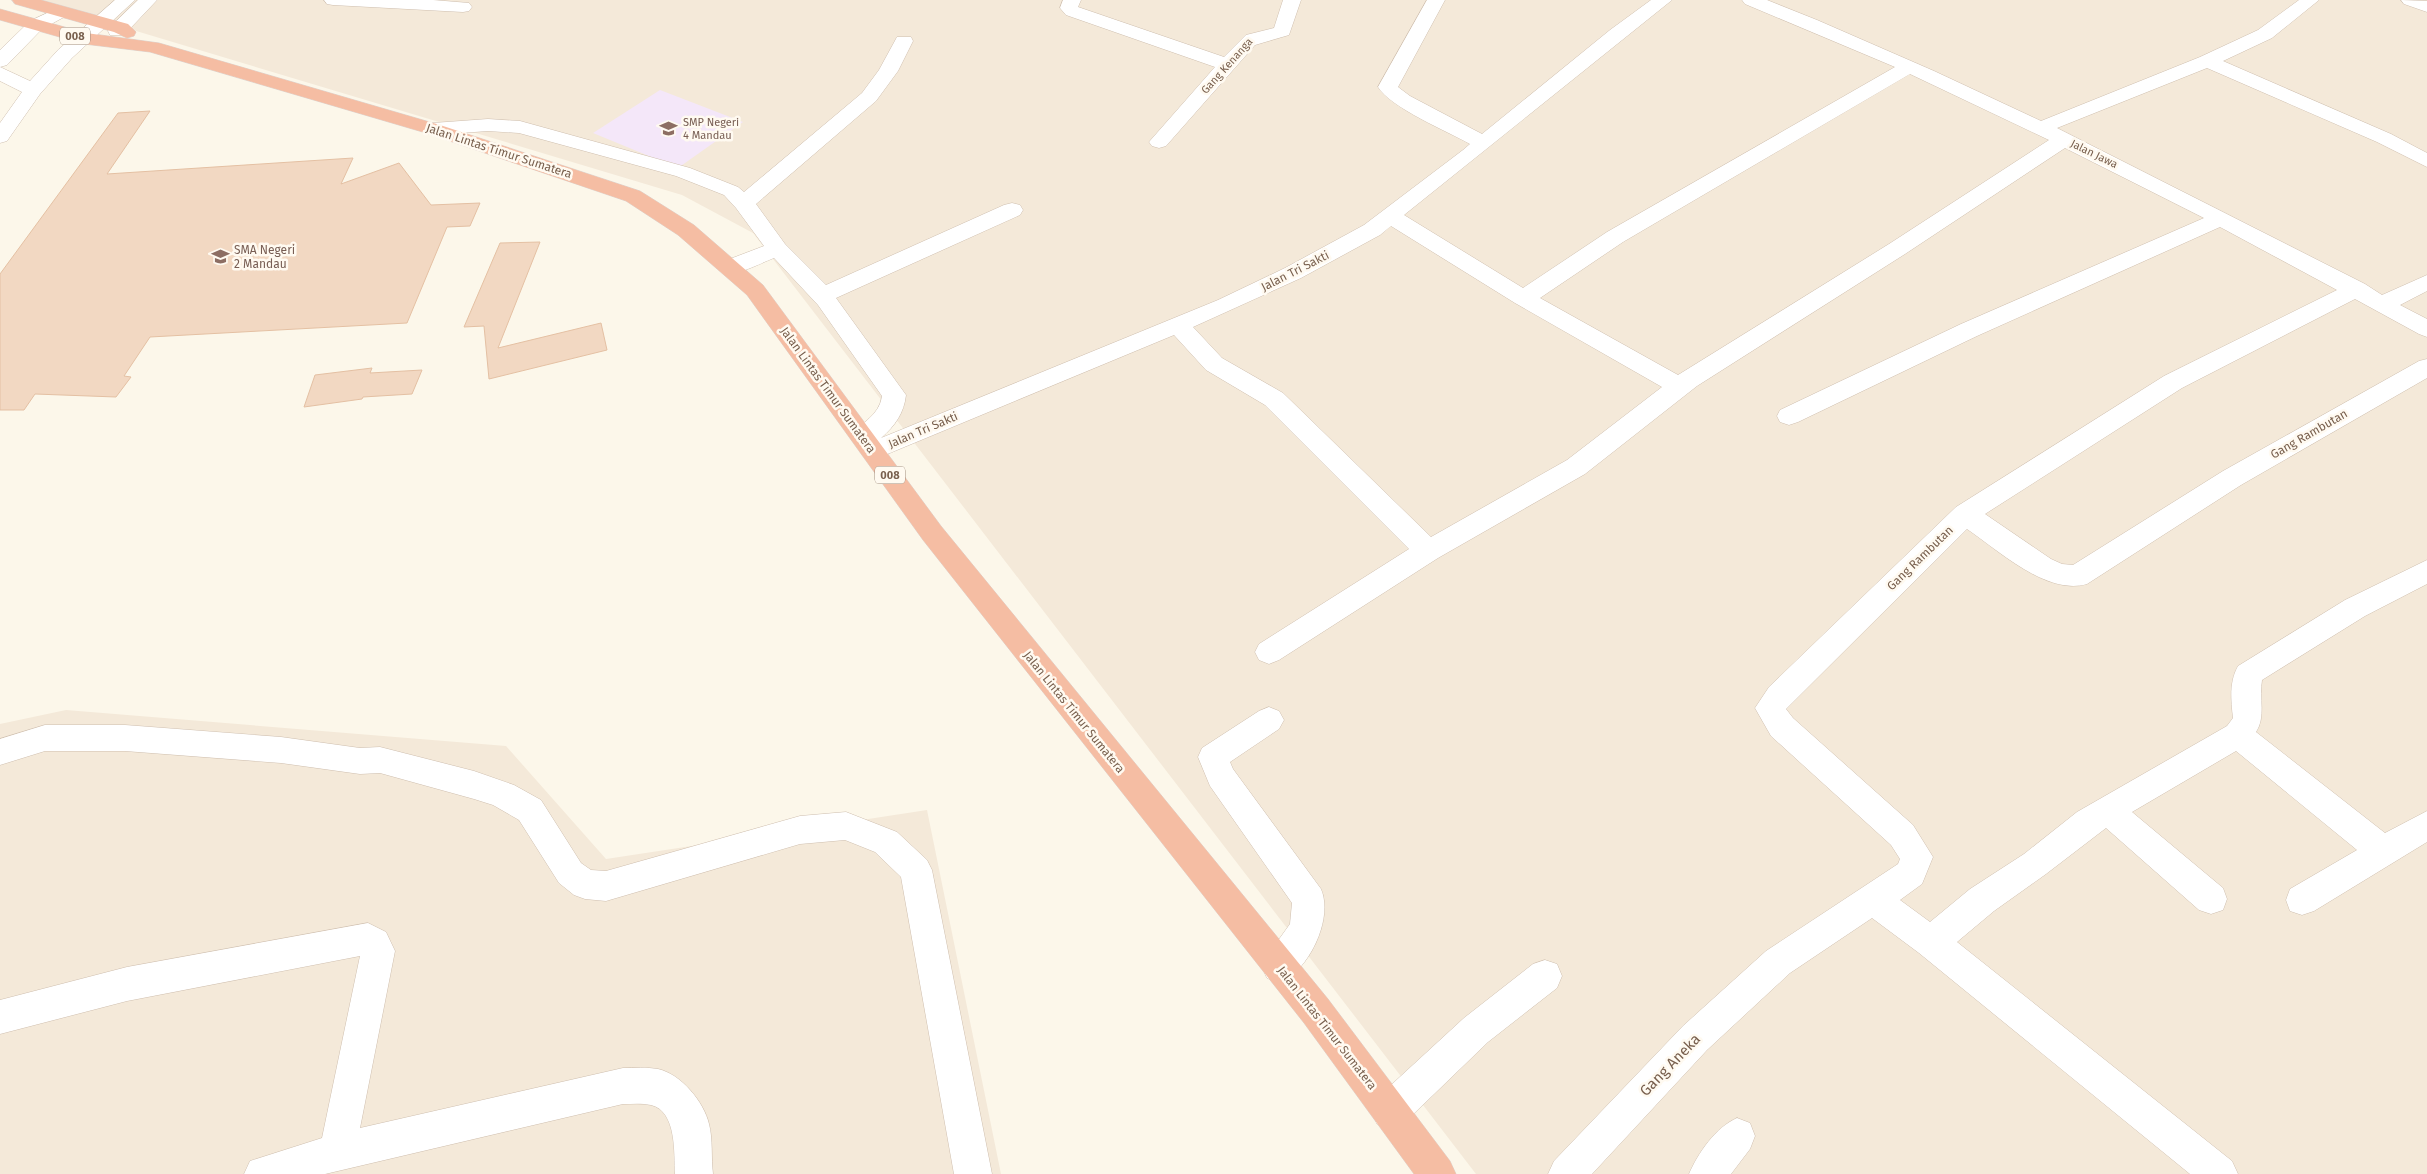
<svg xmlns="http://www.w3.org/2000/svg" width="2427" height="1174" viewBox="0 0 2427 1174" font-family="'Fira Sans',sans-serif">
<style>
.residential{fill:#f4e9d9}
.education{fill:#f4e7f9}
.building{fill:#f2d8c2;stroke:#e4c0a3}
.lines{fill:none;stroke-linecap:round;stroke-linejoin:round}
.minor-casing{stroke:#cfbfaf;stroke-width:1}
.highway-casing{stroke:#dcd5d1;stroke-width:1}
.minor{fill:#fff;fill-rule:evenodd}
.highway{fill:#f5bda3;fill-rule:evenodd}
.labels{text-anchor:middle;dominant-baseline:central;stroke-width:5;stroke-linejoin:round;paint-order:stroke}
.shield{fill:#fffaf1;stroke:#a08e7e;stroke-width:1}
.shield-label{font-size:11px;font-weight:bold;fill:#785f4d}
.far-street-label{font-size:11px;fill:#785f4d;stroke:#fffaf1}
.far-education-label{font-size:11px;fill:#785e54;stroke:#fffaf1;text-anchor:start}
.street-label{font-size:12px;fill:#785f4d;stroke:#fffaf1}
.education-label{font-size:12px;fill:#785e54;stroke:#fffaf1;text-anchor:start}
.near-street-label{font-size:15px;fill:#785f4d;stroke:#fffaf1}
</style>
<rect width="100%" height="100%" fill="#fcf7ea"/>
<!-- residential -->
<path class="residential" d="M 33,0 L 2427,0 L 2427,1174 L 1476,1174 L 753,233 L 682,195 Z
M 66,710 L 506,746 L 606,859 L 927,810 L 1001,1174 L 0,1174 L 0,724 Z"/>
<!-- education -->
<path class="education" d="M 660,90 L 743,122 L 678,168 L 593,133 Z"/>
<!-- building -->
<path class="building" d="M 150,111 L 107,174 L 353,158 L 341,184 L 399,163 L 431,205 L 480,203 L 470,226 L 447,227 L 407,323 L 150,337 L 124,376 L 131,377 L 116,397 L 35,394 L 24,410 L 0,410 L 0,274 L 118,113 Z
M 540,242 L 498,348 L 601,323 L 607,350 L 489,379 L 484,326 L 464,327 L 500,243 Z
M 372,368 L 370,373 L 422,370 L 412,394 L 363,397 L 362,399 L 304,407 L 315,375 Z"/>
<g class="lines">
<defs>
<path id="minor" d="M 115,0 L 135,0 L 72,58 L 40,94 L 7,141 L 0,143 L 0,123 L 22,92 L 0,81 L 0,67 L 30,81 L 58,50 Z
M 138,0 L 157,0 L 124,35 L 110,35 L 108,31 L 110,27 Z
M 324,0 L 433,0 L 469,3 L 472,7 L 469,11 L 463,12 L 333,5 L 327,4 Z
M 1063,0 L 1081,0 L 1078,7 L 1224,57 L 1246,35 L 1274,28 L 1283,0 L 1301,0 L 1289,35 L 1255,45 L 1166,146 L 1159,148 L 1152,146 L 1149,142 L 1215,67 L 1066,15 L 1060,8 Z
M 1427,0 L 1445,0 L 1398,87 L 1410,96 L 1482,134 L 1610,30 L 1651,0 L 1672,0 L 1404,215 L 1523,288 L 1607,232 L 1895,67 L 1745,4 L 1742,0 L 1767,0 L 1817,20 L 1934,71 L 2041,121 L 2200,57 L 2258,30 L 2299,0 L 2319,0 L 2272,38 L 2223,61 L 2391,134 L 2427,153 L 2427,167 L 2377,142 L 2207,68 L 2057,128 L 2365,284 L 2382,295 L 2427,275 L 2427,291 L 2400,305 L 2427,319 L 2427,337 L 2419,334 L 2355,299 L 2182,388 L 1985,514 L 2051,559 L 2062,564 L 2073,565 L 2223,471 L 2419,361 L 2427,359 L 2427,378 L 2241,485 L 2087,584 C 2047,596 1998,550 1967,529 L 1786,709 L 1793,718 L 1913,825 L 1933,857 L 1922,884 L 1900,900 L 1930,922 L 1970,889 L 2024,854 L 2077,812 L 2227,726 L 2233,718 C 2231,700 2229,682 2238,666 L 2345,600 L 2427,560 L 2427,584 L 2365,616 L 2262,680 C 2259,698 2266,717 2256,732 L 2385,833 L 2427,811 L 2427,842 L 2314,911 L 2302,915 L 2290,911 L 2286,900 L 2290,889 L 2357,850 L 2236,751 L 2132,812 L 2223,888 L 2227,899 L 2223,910 L 2211,914 L 2199,910 L 2106,828 L 2046,874 L 1994,911 L 1957,942 L 2232,1161 L 2238,1174 L 2190,1174 L 1919,953 L 1872,918 L 1790,973 L 1707,1050 L 1592,1174 L 1548,1174 L 1554,1161 L 1683,1026 L 1766,951 L 1898,864 L 1900,859 L 1891,845 L 1771,736 L 1755,708 L 1769,687 L 1956,507 L 2164,376 L 2337,290 L 2220,227 L 1977,336 L 1798,422 L 1789,425 L 1780,422 L 1777,416 L 1780,410 L 1961,324 L 2204,218 L 2065,148 L 1905,254 L 1697,386 L 1585,474 L 1438,558 L 1279,660 L 1269,664 L 1259,660 L 1255,652 L 1259,644 L 1409,549 L 1265,405 L 1206,370 L 1174,335 L 873,460 L 864,457 L 860,451 L 863,447 L 855,444 L 851,438 C 861,421 879,417 882,396 L 818,305 L 774,258 C 758,264 739,276 722,272 L 719,267 L 722,262 L 764,246 L 736,208 L 724,195 L 676,176 L 519,133 L 488,131 L 433,135 L 426,133 L 423,129 L 426,125 L 433,123 L 488,119 L 520,121 L 690,168 L 738,187 L 744,192 L 862,93 L 879,70 L 897,37 L 911,37 L 913,41 L 898,71 L 876,101 L 756,204 L 785,244 L 826,285 L 1004,205 L 1012,203 L 1020,205 L 1023,210 L 1020,215 L 836,298 L 906,395 C 904,413 895,426 881,438 L 1218,300 L 1285,268 L 1364,225 L 1463,150 L 1470,144 C 1447,131 1391,108 1378,87 ZM 1910,74 L 2049,140 L 1889,244 L 1678,375 L 1540,298 L 1623,242 ZM 1391,226 L 1515,303 L 1662,387 L 1567,460 L 1431,537 L 1283,393 L 1222,358 L 1193,327 L 1301,278 L 1380,235 Z
M 2401,0 L 2427,1 L 2427,12 L 2404,4 Z
M 60,7 L 66,8 L 69,12 L 66,16 L 42,29 L 7,65 L 0,67 L 0,50 L 30,21 Z
M 1269,707 L 1279,711 L 1284,720 L 1279,729 L 1230,762 L 1233,769 L 1321,889 C 1334,919 1308,972 1279,983 L 1267,978 L 1262,967 L 1267,956 L 1290,924 L 1292,903 L 1210,786 L 1198,757 L 1202,748 L 1259,711 Z
M 45,725 L 125,725 L 281,737 L 360,748 L 380,747 L 474,771 L 514,785 L 541,800 L 581,863 L 591,870 L 606,871 L 800,816 L 846,812 L 897,832 L 927,860 L 932,870 L 992,1174 L 954,1174 L 901,877 L 875,852 L 845,840 L 800,844 L 606,901 L 585,899 L 574,895 L 559,883 L 519,820 L 493,805 L 474,799 L 380,773 L 360,774 L 281,763 L 125,751 L 45,751 L 0,765 L 0,739 Z
M 368,923 L 386,932 L 395,951 L 360,1128 L 623,1068 C 634,1068 647,1067 658,1069 C 681,1074 704,1102 709,1124 C 713,1139 711,1158 713,1174 L 675,1174 C 674,1154 677,1111 651,1105 C 642,1103 632,1104 623,1104 L 325,1174 L 244,1174 L 250,1161 L 322,1138 L 360,956 L 127,1001 L 0,1034 L 0,1000 L 127,967 Z
M 1545,960 L 1557,964 L 1562,976 L 1557,988 L 1488,1042 L 1403,1124 L 1390,1129 L 1377,1124 L 1372,1111 L 1377,1098 L 1464,1018 L 1533,964 Z
M 1737,1118 L 1750,1123 L 1755,1136 L 1750,1149 L 1731,1174 L 1689,1174 C 1698,1153 1716,1127 1737,1118 Z"/>
<path id="highway" d="M 12,0 L 41,0 L 128,24 L 136,32 L 134,36 L 127,38 L 114,32 L 15,4 Z
M 0,9 L 86,33 L 159,43 L 440,125 L 640,191 L 694,225 L 763,285 L 941,526 L 1328,999 L 1450,1161 L 1456,1174 L 1414,1174 L 1304,1023 L 923,540 L 747,295 L 678,235 L 626,201 L 426,133 L 150,52 L 84,44 L 0,20 Z"/>
</defs>
<!-- minor casing -->
<use href="#minor" class="minor-casing"/>
<!-- highway casing -->
<use href="#highway" class="highway-casing"/>
<!-- minor -->
<use href="#minor" class="minor"/>
<!-- highway -->
<use href="#highway" class="highway"/>
</g>
<!-- icons -->
<defs>
<symbol id="school-bare" viewBox="-9 -9 18 18"><path d="M0-5L7-2L0 1L-7-2ZM-4 1L0 2.5L4 1V4Q0 6-4 4Z" fill="#8d6e63" stroke="#fffaf1" stroke-width="2.5" paint-order="stroke"/></symbol>
</defs>
<g fill-rule="evenodd">
<use href="#school-bare" x="656" y="116" width="25" height="25"/>
<use href="#school-bare" x="208" y="244" width="25" height="25"/>
</g>
<g class="labels">
<!-- shield labels -->
<g class="shield">
<rect x="60" y="27.5" width="30" height="17" rx="4"/>
<rect x="875" y="466.5" width="30" height="17" rx="4"/>
</g>
<g class="shield-label">
<text x="75" y="36">008</text>
<text x="890" y="475">008</text>
</g>
<!-- far-street labels -->
<g class="far-street-label">
<text transform="translate(1227 66) rotate(-48)">Gang Kenanga</text>
<text transform="translate(2094 154) rotate(26)">Jalan Jawa</text>
</g>
<!-- far-education labels -->
<g class="far-education-label">
<text x="683" y="122">SMP Negeri<tspan x="683" dy="13">4 Mandau</tspan></text>
</g>
<!-- street labels -->
<g class="street-label">
<text transform="translate(499 151) rotate(18)">Jalan Lintas Timur Sumatera</text>
<text transform="translate(1295 271) rotate(-27)">Jalan Tri Sakti</text>
<text transform="translate(828 390) rotate(54)">Jalan Lintas Timur Sumatera</text>
<text transform="translate(923 430) rotate(-23)">Jalan Tri Sakti</text>
<text transform="translate(2309 434) rotate(-30)">Gang Rambutan</text>
<text transform="translate(1920 558) rotate(-44)">Gang Rambutan</text>
<text transform="translate(1074 712) rotate(51)">Jalan Lintas Timur Sumatera</text>
<text transform="translate(1327 1028) rotate(52)">Jalan Lintas Timur Sumatera</text>
</g>
<!-- education labels -->
<g class="education-label">
<text x="234" y="250">SMA Negeri<tspan x="234" dy="14">2 Mandau</tspan></text>
</g>
<!-- near-street labels -->
<g class="near-street-label">
<text transform="translate(1670 1065) rotate(-46)">Gang Aneka</text>
</g>
</g>
</svg>
